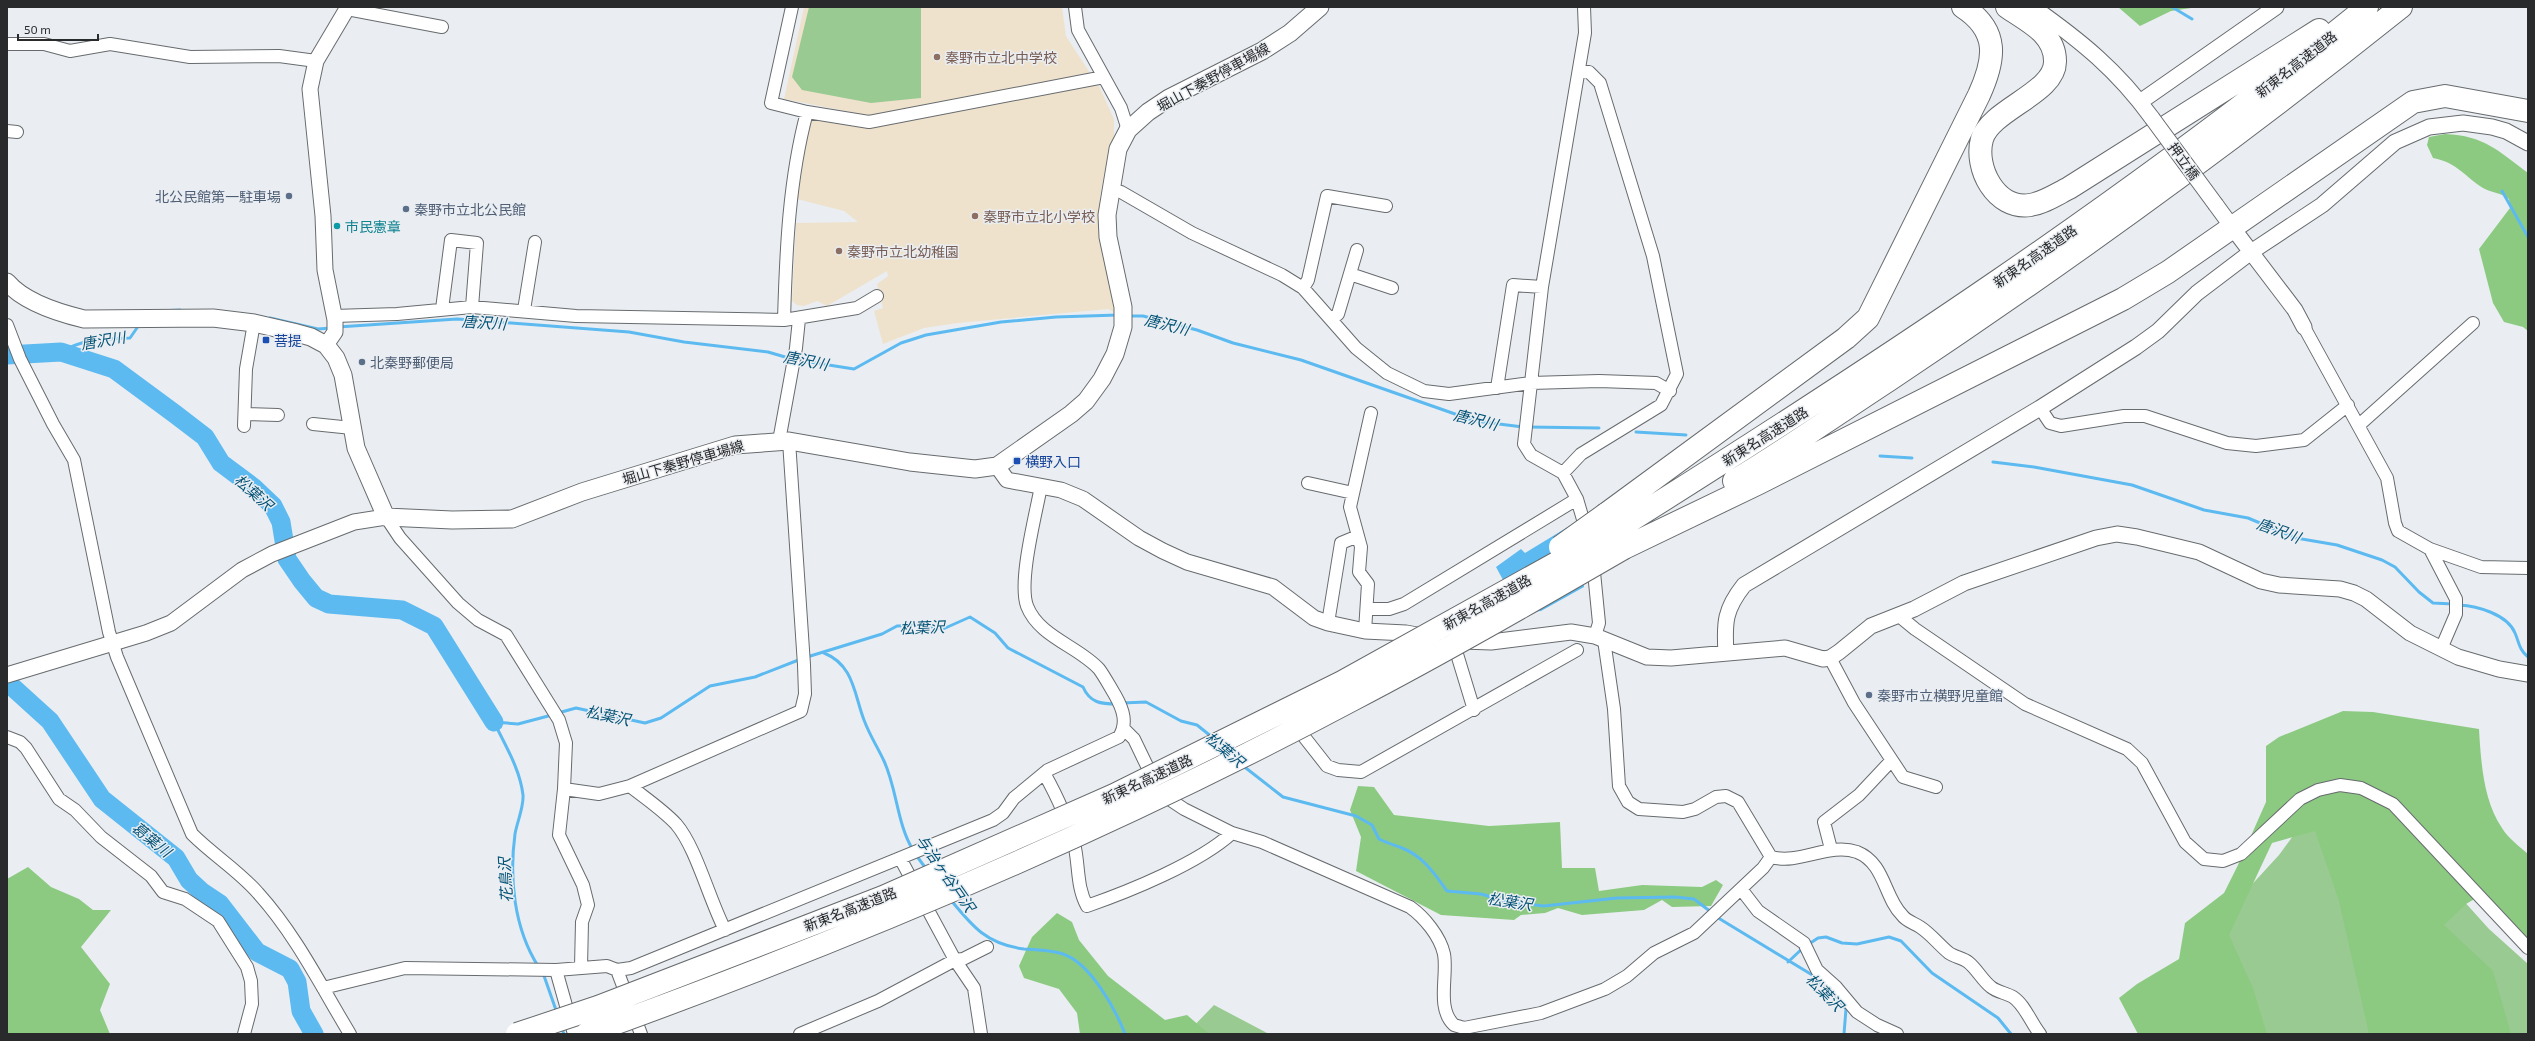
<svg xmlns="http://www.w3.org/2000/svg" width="2535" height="1041" viewBox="0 0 2535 1041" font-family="'Exo 2','Noto Sans JP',sans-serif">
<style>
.education{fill:#eee2cd}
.green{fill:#99ca91}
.forest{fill:#8cca82}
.water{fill:#5cbaf0}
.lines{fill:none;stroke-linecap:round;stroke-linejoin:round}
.stream{stroke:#5cbaf0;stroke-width:3}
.river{stroke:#5cbaf0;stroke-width:19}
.minor-casing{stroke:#676b6e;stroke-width:14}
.tertiary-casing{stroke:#676b6e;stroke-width:17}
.secondary-casing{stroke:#676b6e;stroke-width:19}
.motorway-casing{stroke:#676b6e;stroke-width:24}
.minor{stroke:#fff;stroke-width:12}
.tertiary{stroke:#fff;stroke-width:15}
.secondary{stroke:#fff;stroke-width:17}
.motorway{stroke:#fff;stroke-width:22}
.tertiary-bridge-casing{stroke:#676b6e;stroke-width:17;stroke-linecap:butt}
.motorway-bridge-casing{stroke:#676b6e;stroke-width:24;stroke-linecap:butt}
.tertiary-bridge{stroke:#fff;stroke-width:15}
.motorway-bridge{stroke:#fff;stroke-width:22}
.education-dot{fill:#8d6e63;stroke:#eaeef2;stroke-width:1.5}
.service-dot{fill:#5c6f8a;stroke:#eaeef2;stroke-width:1.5}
.culture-dot{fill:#0f9aa8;stroke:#eaeef2;stroke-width:1.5}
.transit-dot{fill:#1a4fb4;stroke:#eaeef2;stroke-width:1.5}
.labels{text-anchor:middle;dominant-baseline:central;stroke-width:3;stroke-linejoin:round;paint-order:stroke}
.education-label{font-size:14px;fill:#785e54;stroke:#eaeef2;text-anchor:start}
.street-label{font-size:14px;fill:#292a2c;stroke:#eaeef2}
.service-label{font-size:14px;fill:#4e5e75;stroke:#eaeef2;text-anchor:start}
.culture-label{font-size:14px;fill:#0d838f;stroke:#eaeef2;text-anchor:start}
.transit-label{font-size:14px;fill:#164399;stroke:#eaeef2;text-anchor:start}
.water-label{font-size:15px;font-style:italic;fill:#045276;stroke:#eaeef2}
</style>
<rect width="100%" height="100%" fill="#eaeef2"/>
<!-- education -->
<path class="education" d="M 804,7 L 1062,7 L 1066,36 L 1090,73 L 871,116 L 784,99 Z
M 1095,85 L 1099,86 L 1114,119 L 1114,138 L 1108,154 L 1100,197 L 1099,224 L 1114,312 L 1108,309 L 958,323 L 924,328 L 883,344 L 874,311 L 883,308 L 877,284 L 888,276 L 887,271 L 827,306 L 817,301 L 804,306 L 797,305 L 792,301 L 796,223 L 858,222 L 844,211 L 797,199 L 798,178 L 810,123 L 815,118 L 879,126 Z"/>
<!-- green -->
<path class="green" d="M 809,7 L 921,7 L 921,98 L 871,103 L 802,90 L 792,77 Z
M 2309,814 L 2399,829 L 2489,929 L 2528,964 L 2528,1034 L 2257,1034 L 2224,919 L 2245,892 L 2279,855 Z
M 1214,1005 L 1269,1034 L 1186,1034 Z"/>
<!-- forest -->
<path class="forest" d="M 2118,7 L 2198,7 L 2171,11 L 2140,26 Z
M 2445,134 C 2485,136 2497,150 2528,173 L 2528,331 L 2523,327 L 2504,322 L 2493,303 L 2479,249 L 2510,208 L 2509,199 C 2500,192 2491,193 2483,188 C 2464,176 2458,163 2433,158 L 2427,145 L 2429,137 Z
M 2343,711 L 2373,712 L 2479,729 C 2481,761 2483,800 2502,828 C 2508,838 2519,846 2528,854 L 2528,941 L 2483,894 L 2466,904 L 2444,925 L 2493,971 L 2511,1034 L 2369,1034 L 2339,901 L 2315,831 L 2272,843 L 2229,935 L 2253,988 L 2267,1034 L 2138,1034 L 2119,998 L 2137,984 L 2179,959 L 2185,923 L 2224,893 L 2238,865 L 2266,802 L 2266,746 L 2279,737 Z
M 1358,786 L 1374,787 L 1394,815 L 1489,826 L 1560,822 L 1562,868 L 1595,868 L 1599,891 L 1642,885 L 1702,887 L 1716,880 L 1723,885 L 1711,906 L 1672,907 L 1662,900 L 1644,910 L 1582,915 L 1558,908 L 1545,913 L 1521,915 L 1514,920 L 1441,915 L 1356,871 L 1361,837 L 1350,810 Z
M 28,867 L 51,887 L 79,899 L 93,910 L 111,910 L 81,947 L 110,984 L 100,1010 L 110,1034 L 7,1034 L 7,879 Z
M 1057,913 L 1072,922 L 1079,940 L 1108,976 L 1165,1020 L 1187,1015 L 1209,1034 L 1080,1034 L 1077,1013 L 1059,989 L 1024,978 L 1019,966 L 1032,937 Z"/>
<!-- water -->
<path class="water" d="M 1571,525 L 1579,541 L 1584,587 L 1541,611 L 1521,613 L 1496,567 L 1521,549 L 1525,553 Z"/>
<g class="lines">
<!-- stream -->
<path class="stream" d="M 2172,7 L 2192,19
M 2502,191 L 2528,237
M 160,311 L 180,310
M 1127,316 L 1143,316 L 1197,330 L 1233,343 L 1301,360 L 1475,421 L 1523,427
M 270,318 L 318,329 L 331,328
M 338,327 L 457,319 L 629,332 L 684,342 L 768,352 L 792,359
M 61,352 C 85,338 103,339 130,338 L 139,325
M 797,360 L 854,369 L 901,343 L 926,335 L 1001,322 L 1056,317 L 1118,315
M 1528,427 L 1599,428
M 1636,432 L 1686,435
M 1880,456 L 1912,458
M 1993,462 L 2034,467 L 2132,485 L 2204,510 L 2248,518 L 2296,538 L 2337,545 L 2382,560 L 2395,567 L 2419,592 L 2433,603 L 2453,604
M 2459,605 C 2477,606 2507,614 2515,633 C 2519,642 2519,650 2528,657
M 824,653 C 854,665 854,694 864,720 C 870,736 877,746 884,761 C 897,789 897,824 913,850
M 807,657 L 882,634 L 897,626 L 923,625 L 943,629 L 970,617 L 995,633 L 1008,648 L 1083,687 C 1090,703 1101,704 1117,704
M 1122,703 L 1146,702 L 1181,721 L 1197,725 L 1212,737
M 558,713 L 576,708 L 645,723 L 661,718 L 710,686 L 755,677 L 801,659
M 494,722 L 518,724 L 552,715
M 494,722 C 505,745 520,769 523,795 C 524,807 517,822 515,834 C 509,878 514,928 538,966
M 1242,765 L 1283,797 L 1356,816 L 1372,825 L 1379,839 C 1387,843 1394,845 1402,848 C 1423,856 1435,874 1447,891 L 1481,894 L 1508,902 L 1544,906 L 1617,898 L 1675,897 L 1694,899 L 1711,912
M 916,855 L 927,870
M 950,899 C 972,926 986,944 1024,949 C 1036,950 1051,950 1063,954 C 1090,963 1115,1008 1125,1034
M 1715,916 L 1814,976 L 1846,1009 L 1844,1034
M 1809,944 L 1818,938 L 1826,937 L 1842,943 L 1857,944 L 1889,937 L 1901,941 L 1932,973 L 1998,1018 L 2011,1034
M 1788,962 L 1804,947
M 543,973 L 557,1013
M 561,1027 L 564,1034"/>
<!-- river -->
<path class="river" d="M 7,355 L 61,352 L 114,369 L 175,414 L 205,437 L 221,463 L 253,487 L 273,506 L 281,522 L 287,559 L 302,581 L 316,598 L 329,604 L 402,610 L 434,626 L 494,722
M 7,682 L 50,721 L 102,799 L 176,858 L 189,880 L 202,892 L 220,904 L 257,952 L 290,969 L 297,982 L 301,1011 L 314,1034"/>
<defs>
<path id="minor" d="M 792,7 L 771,103 L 807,112 L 869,122 L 1104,77
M 1075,7 L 1078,30 L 1121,108 L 1128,130
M 1584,7 L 1585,33 L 1542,287 L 1524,444 L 1531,455 L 1563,473 L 1577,499 L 1587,533
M 347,9 L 442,27
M 7,44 L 44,44 L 70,51 L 110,44 L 190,57 L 279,56 L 316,61
M 7,131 L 17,132
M 1110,189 L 1121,192 L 1192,233 L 1282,275 L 1303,288 L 1356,348 L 1387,373 L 1424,391 L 1449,394 L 1531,383 L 1599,381 L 1656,383 L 1670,391
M 1350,274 L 1392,288
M 1303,288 L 1308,280 L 1327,196 L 1386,206
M 442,309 L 451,240 L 477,243 L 472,307
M 524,310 L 535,242
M 334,316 L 397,314 L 472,307 L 576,316 L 784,320 L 857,308 L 877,296
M 1331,319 L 1338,314 L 1357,250
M 784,320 C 786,250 789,179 807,112
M 7,325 L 20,359 L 53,424 L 74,460 L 109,632 L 117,657 L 192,834 C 213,855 239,871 258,893 C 296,935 321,986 350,1034
M 2304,327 L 2387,478 L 2395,523 L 2398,531 L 2430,549 L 2481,567 L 2528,568
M 1497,388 L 1513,285 L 1542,287
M 2040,408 L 2050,423 L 2061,426 L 2124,416 L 2145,416 L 2227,443 L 2256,446 L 2304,440 L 2348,405
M 245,414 L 278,415
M 313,424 L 352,428
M 2359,425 L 2473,323
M 244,426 L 246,369 L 254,323
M 779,441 L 796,348 L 799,319
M 1563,473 L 1581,454 L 1661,405 L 1677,374 L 1653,256 L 1600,83 L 1589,72 L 1579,70
M 1308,483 L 1353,493
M 386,517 L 400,538 L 458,603 L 478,620 L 506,635 L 559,720 L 566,743 L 564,789 L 559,835 L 583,885 L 588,905 L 582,922 L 581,967
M 2430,549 L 2456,599 L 2456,614 L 2441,649
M 1593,562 L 1599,623 L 1595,636
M 1367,609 L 1389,609 L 1404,604 L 1577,499
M 1898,615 L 1915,629 L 2025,704 L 2127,749 L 2142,763 L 2185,842 L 2204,859 L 2223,861 L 2241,854 L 2300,799 L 2318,790 L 2340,785 L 2361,788 L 2393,804 L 2528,948
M 1328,623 L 1341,543 L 1358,536
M 1365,631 L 1368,584 L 1359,572 L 1361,547 L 1350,507 L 1371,413
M 1604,640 L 1614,709 L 1619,786 L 1628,802 L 1639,809 L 1683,812 L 1695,809 L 1716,797 L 1726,796 L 1738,802 L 1771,857 C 1800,865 1829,842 1857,852 C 1885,863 1884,897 1902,915 C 1906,921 1914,923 1920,927 C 1931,934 1939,945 1949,953 C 1955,957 1963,958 1968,962 C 1977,969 1982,980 1991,987 C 1997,992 2006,993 2013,997 C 2025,1005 2031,1023 2040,1034
M 1453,641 L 1474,710
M 1830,658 L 1854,703 L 1903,777 L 1936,787
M 1294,724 L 1327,766 L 1338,770 L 1361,772 L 1577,650
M 1124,729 L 1134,739 L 1160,793 L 1184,809 L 1232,833 L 1262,842 L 1410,907 C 1424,917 1440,936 1444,954 C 1448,976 1436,1008 1454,1025 L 1464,1028 L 1541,1013 L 1605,989 L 1627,976 L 1654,953 L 1694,933 L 1763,868 L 1771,857
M 7,737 L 20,742 L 26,748 L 59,799 L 75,810 L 101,837 L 151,876 L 163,892 L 185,899 L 218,921 L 247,967 L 251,981 L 252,1004 L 244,1034
M 1044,773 C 1057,796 1069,822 1075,848 C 1079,868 1077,888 1087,906 C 1130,891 1199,863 1232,833
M 630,786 C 645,798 663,810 676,824 C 696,847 709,899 725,930
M 564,789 L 599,794 L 630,786 L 801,711 L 805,694 L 804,665 L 789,441
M 1831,849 L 1824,822 L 1859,795 L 1891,761
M 900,858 L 955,960 L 974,988 L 981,1034
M 1741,889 L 1758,911 L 1804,943 L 1817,970 L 1836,987 L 1857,1012 L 1877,1025 L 1897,1034
M 556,970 L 574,1034
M 617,970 L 641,1034
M 323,988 L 405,968 L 556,970 L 607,966 L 617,970 L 631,968 L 993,820 L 1003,813 L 1014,798 L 1048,770 L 1119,737 C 1128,723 1123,709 1115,695 C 1110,687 1105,677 1099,669 C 1078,646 1039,637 1027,606 C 1018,581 1036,514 1041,486
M 800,1034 L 878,1001 L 955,960 L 963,959 L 987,947"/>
<path id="tertiary" d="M 2033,7 C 2081,41 2117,70 2152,118
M 2140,102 L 2276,7
M 2216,205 L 2227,220
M 2238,235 L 2295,310 L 2304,327
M 326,345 L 335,332 L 335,320 L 325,270 L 323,216 L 310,89 L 316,61 L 348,7
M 997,466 L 1007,480 L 1061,490 L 1083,499 L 1139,538 L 1163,551 L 1187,562 L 1273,587 L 1314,618 L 1328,623 L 1365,631 L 1406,633 L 1428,637
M 1462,641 L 1491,642 L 1571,632 L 1595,636 L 1647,657 L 1671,658 L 1785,648 L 1823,659 L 1830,658 L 1839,652 L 1871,626 L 1914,609 L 1964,583 L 2096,538 L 2117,534 L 2137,537 L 2199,552 L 2261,581 L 2279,585 L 2340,589 L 2354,593 L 2366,599 L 2410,633 L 2458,657 L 2499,669 L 2528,674
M 1726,653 C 1724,622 1725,609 1744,585 L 2040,408 L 2136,347 L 2158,331 L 2197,293 L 2251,252 L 2322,205 L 2395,142 L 2429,127 L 2463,123 L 2492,127 L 2506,131 L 2528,143
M 7,675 L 146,633 L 171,623 L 242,570 L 272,554 L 354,522 L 386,517"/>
<path id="secondary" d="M 7,282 C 24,302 59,313 84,319 L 213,318 L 254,323 L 293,332 L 311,337 L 326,345 L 336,358 L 343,375 L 356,448 L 386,517 L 452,520 L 512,519 L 582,492 L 735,445 L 789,441 L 910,462 L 975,469 L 997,466 L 1071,414 L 1086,401 L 1102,379 L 1115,354 L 1123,327 L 1123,307 L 1108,237 L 1107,215 L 1118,149 L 1128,130 L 1148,112 L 1169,98 L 1262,51 L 1290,33 L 1320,7"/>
<path id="motorway" d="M 2007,7 C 2027,21 2055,33 2055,61 C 2056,93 1991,109 1982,139 C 1974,168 1996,210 2030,205 C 2044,203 2057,194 2069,188 L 2319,30
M 1734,481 C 1787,449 1837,414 1889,380 C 2065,263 2236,139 2401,7
M 1606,514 L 1846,338 L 1868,318 L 1979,95 C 1995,60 2000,31 1963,7
M 1614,531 C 1874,368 2129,200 2367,7
M 1624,548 L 1759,483 L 2123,299 L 2168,272 L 2413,102 L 2445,96 L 2528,111"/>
</defs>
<!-- minor casing -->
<use href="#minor" class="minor-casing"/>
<!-- tertiary casing -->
<use href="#tertiary" class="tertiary-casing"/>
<!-- secondary casing -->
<use href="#secondary" class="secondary-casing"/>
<!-- motorway casing -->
<use href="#motorway" class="motorway-casing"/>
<!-- minor -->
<use href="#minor" class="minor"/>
<!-- tertiary -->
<use href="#tertiary" class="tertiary"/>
<!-- secondary -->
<use href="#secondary" class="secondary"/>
<!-- motorway -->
<use href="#motorway" class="motorway"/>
<defs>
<path id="tertiary-bridge" d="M 2152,118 L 2216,205"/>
<path id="motorway-bridge" d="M 1560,547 L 1606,514
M 517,1034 L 598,1007 L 883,897 L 1114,795 L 1342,682 L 1614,531
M 586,1034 C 848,940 1106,831 1352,700 C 1444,652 1534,600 1624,548"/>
</defs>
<!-- tertiary-bridge casing -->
<use href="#tertiary-bridge" class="tertiary-bridge-casing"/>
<!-- motorway-bridge casing -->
<use href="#motorway-bridge" class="motorway-bridge-casing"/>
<!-- tertiary-bridge -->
<use href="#tertiary-bridge" class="tertiary-bridge"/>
<!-- motorway-bridge -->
<use href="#motorway-bridge" class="motorway-bridge"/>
</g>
<!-- markers -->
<g class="education-dot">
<circle cx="937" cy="57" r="4"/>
<circle cx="975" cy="216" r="4"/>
<circle cx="839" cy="251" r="4"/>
</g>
<g class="service-dot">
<circle cx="289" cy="196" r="4"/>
<circle cx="406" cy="209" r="4"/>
<circle cx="362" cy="362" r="4"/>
<circle cx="1869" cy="695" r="4"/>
</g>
<circle class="culture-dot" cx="337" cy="226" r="4"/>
<g class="transit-dot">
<rect x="262" y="336" width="8" height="8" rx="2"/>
<rect x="1013" y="457" width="8" height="8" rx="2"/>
</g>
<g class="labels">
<!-- education labels -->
<g class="education-label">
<text x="945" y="57">秦野市立北中学校</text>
<text x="983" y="216">秦野市立北小学校</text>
<text x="847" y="251">秦野市立北幼稚園</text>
</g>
<!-- street labels -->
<g class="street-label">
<text transform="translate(2296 64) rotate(-38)">新東名高速道路</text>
<text transform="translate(1213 77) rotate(-29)">堀山下秦野停車場線</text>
<text transform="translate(2184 161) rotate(54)">押立橋</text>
<text transform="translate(2035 256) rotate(-35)">新東名高速道路</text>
<text transform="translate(1765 436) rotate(-32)">新東名高速道路</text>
<text transform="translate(683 462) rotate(-16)">堀山下秦野停車場線</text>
<text transform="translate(1487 602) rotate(-29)">新東名高速道路</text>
<text transform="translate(1147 779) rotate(-25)">新東名高速道路</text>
<text transform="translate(850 909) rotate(-21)">新東名高速道路</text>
</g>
<!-- service labels -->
<g class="service-label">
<text x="281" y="196" text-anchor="end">北公民館第一駐車場</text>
<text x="414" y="209">秦野市立北公民館</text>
<text x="370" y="362">北秦野郵便局</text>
<text x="1877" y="695">秦野市立横野児童館</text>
</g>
<!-- culture labels -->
<g class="culture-label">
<text x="345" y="226">市民憲章</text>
</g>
<!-- transit labels -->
<g class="transit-label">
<text x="274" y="340">菩提</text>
<text x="1025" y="461">横野入口</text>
</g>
<!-- water labels -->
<g class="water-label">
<text transform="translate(484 322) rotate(4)">唐沢川</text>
<text transform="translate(1167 324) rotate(14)">唐沢川</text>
<text transform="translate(103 340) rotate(-9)">唐沢川</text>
<text transform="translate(806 360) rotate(11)">唐沢川</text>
<text transform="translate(1476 419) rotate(14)">唐沢川</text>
<text transform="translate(254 492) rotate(42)">松葉沢</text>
<text transform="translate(2279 530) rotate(20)">唐沢川</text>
<text transform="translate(922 627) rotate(-2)">松葉沢</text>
<text transform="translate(608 715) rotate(12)">松葉沢</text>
<text transform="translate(1225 749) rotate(40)">松葉沢</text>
<text transform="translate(152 839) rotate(39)">葛葉川</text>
<text transform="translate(946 873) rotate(55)">与治ヶ谷戸沢</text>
<text transform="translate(505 880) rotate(-93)">花鳥沢</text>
<text transform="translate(1510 901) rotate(9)">松葉沢</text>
<text transform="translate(1825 992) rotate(46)">松葉沢</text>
</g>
</g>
<!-- border -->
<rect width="2535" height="1041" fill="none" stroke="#292a2c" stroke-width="16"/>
<!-- scale -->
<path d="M18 34v6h80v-6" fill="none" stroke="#292a2c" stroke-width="2"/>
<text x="24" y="34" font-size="12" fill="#292a2c" stroke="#eaeef2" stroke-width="3" paint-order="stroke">50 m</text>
</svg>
